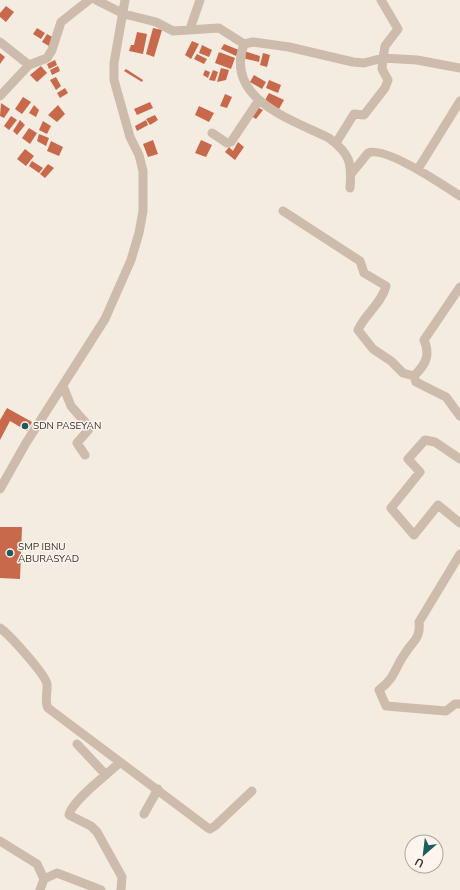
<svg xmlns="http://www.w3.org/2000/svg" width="460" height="890" viewBox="0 0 460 890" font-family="'Nunito Sans',sans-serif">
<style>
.building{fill:#c8694b}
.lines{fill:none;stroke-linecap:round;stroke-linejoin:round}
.minor{stroke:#cdbbac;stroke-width:9}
.poi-dot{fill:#1f5a5e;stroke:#fbf5ee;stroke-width:1.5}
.labels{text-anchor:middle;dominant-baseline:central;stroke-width:3;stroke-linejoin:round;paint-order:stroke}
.poi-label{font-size:10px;fill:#3b302b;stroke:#fbf5ee;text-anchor:start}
</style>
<rect width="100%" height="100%" fill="#f4ebe1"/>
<!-- building -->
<path class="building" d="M 6,6 L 14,12 L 6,22 L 0,17 L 0,13 Z
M 37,28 L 45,33 L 41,39 L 33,34 Z
M 153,28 L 162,30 L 154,57 L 146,54 Z
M 137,32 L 147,34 L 143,54 L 129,51 L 131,45 L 134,45 Z
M 47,34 L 54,38 L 49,46 L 42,42 Z
M 192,41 L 199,44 L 191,59 L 185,55 Z
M 224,44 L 239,50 L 236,56 L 221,49 Z
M 202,45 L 212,50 L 209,57 L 199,53 Z
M 244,51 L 260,56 L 259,62 L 242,58 Z
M 219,52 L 235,58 L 231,69 L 215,63 Z
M 0,53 L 5,57 L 0,64 Z
M 263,53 L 270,55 L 267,67 L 260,65 Z
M 197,54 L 207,59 L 204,64 L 194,59 Z
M 55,60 L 57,65 L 49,69 L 47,64 Z
M 41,66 L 47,73 L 37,82 L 30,75 Z
M 58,66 L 60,71 L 52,75 L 50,70 Z
M 221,68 L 229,70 L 226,80 L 217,82 Z
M 126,69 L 143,80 L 142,82 L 124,71 Z
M 205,70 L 210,72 L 208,78 L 203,75 Z
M 213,70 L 218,72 L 215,81 L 209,80 Z
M 254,75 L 266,82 L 262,89 L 250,82 Z
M 56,77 L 61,86 L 56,90 L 50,80 Z
M 269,80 L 281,85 L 278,93 L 266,88 Z
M 65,88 L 68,93 L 60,98 L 57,93 Z
M 269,93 L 284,100 L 279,109 L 264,102 Z
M 225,94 L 232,97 L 227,108 L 220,106 Z
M 23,97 L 31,102 L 22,114 L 15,109 Z
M 150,102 L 153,108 L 137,115 L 134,109 Z
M 1,103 L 10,109 L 4,118 L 0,116 Z
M 34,105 L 39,110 L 36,117 L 29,113 Z
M 58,105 L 65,114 L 57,122 L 48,115 Z
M 199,106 L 214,113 L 209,122 L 195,115 Z
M 257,107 L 263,110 L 256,119 L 251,116 Z
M 155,115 L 158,120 L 150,125 L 146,119 Z
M 11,116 L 17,120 L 9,130 L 4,126 Z
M 20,120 L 25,125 L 17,135 L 13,131 Z
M 146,120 L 148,125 L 137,131 L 135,126 Z
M 43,121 L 51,126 L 47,134 L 39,130 Z
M 29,128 L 37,133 L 30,144 L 22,138 Z
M 39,134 L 49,138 L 46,146 L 37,141 Z
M 153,140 L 158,154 L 148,157 L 143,144 Z
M 201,140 L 212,145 L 206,157 L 195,153 Z
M 51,141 L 63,147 L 59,156 L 47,151 Z
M 238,142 L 244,147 L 235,160 L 225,152 L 229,147 L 233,151 Z
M 25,149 L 34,156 L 26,166 L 17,159 Z
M 32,161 L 43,168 L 39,173 L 29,166 Z
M 48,164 L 54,168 L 45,178 L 40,174 Z
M 7,408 L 32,422 L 27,431 L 10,421 L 0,440 L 0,420 Z
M 0,527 L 22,527 L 20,579 L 0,578 Z"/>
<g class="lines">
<!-- minor -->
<path class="minor" d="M 96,0 L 124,14 L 156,22 L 173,31 L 219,28 L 244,44 L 253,42 L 289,47 L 353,62 L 364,63 L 383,58 L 382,69 L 388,80 L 385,88 L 364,115 L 354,114 L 336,143
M 381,0 L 398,29 L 385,46 L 383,58 L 417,60 L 460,68
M 190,29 L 200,0
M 0,42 L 29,65
M 244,44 C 224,99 291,119 329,138 C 350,154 352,162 350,188
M 0,96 L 29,65 L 47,58 L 52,50 L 61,22 L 89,0
M 212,133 L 227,143 L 231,142 L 259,100
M 418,169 L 460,101
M 351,174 L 368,153 C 384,145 445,186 460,196
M 283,211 L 360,261 L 364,273 L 386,286 C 382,303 365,314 358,330 L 373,349 L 391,361 L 403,373 L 414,376
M 460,287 L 424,340 C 431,356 425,365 414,376 L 416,382 L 446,397 L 460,416
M 63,386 L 71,406 L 90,428 L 77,443 L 85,455
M 460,459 L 435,442 L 425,440 L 408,459 L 420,472 L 391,508 L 414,535 L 438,505 L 460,523
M 0,489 L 26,443 L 105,319 L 131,260 L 139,233 L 143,211 L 143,171 L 139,155 L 130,137 L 114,80 L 114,63 L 125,0
M 460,554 L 419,622 C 421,638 413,641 406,652 C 394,668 397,676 379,690 L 386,706 L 446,711 L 455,704 L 460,704
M 0,628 C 9,634 45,674 47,684 C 48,692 44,701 48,708 L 208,828 L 210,829 L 215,826 L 252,791
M 77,744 L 106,775
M 119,763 C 108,774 71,801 69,815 L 91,826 L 97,832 L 122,877 L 121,890
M 144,814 L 158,789
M 0,841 L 37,864 L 44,879 L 40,890
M 44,879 L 57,873 L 101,890"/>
</g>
<!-- markers -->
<g class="poi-dot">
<circle cx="25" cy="426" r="4"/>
<circle cx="10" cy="553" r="4"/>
</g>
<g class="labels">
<!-- poi labels -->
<g class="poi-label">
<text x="33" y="426">SDN PASEYAN</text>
<text x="18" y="547">SMP IBNU<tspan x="18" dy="12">ABURASYAD</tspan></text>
</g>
</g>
<!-- north arrow -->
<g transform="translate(424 854) rotate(208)"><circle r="19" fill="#fbf5ee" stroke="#aea6a0"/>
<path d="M0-3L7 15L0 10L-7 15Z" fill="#1f5a5e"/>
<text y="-6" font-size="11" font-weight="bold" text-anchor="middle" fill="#3b302b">U</text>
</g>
</svg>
